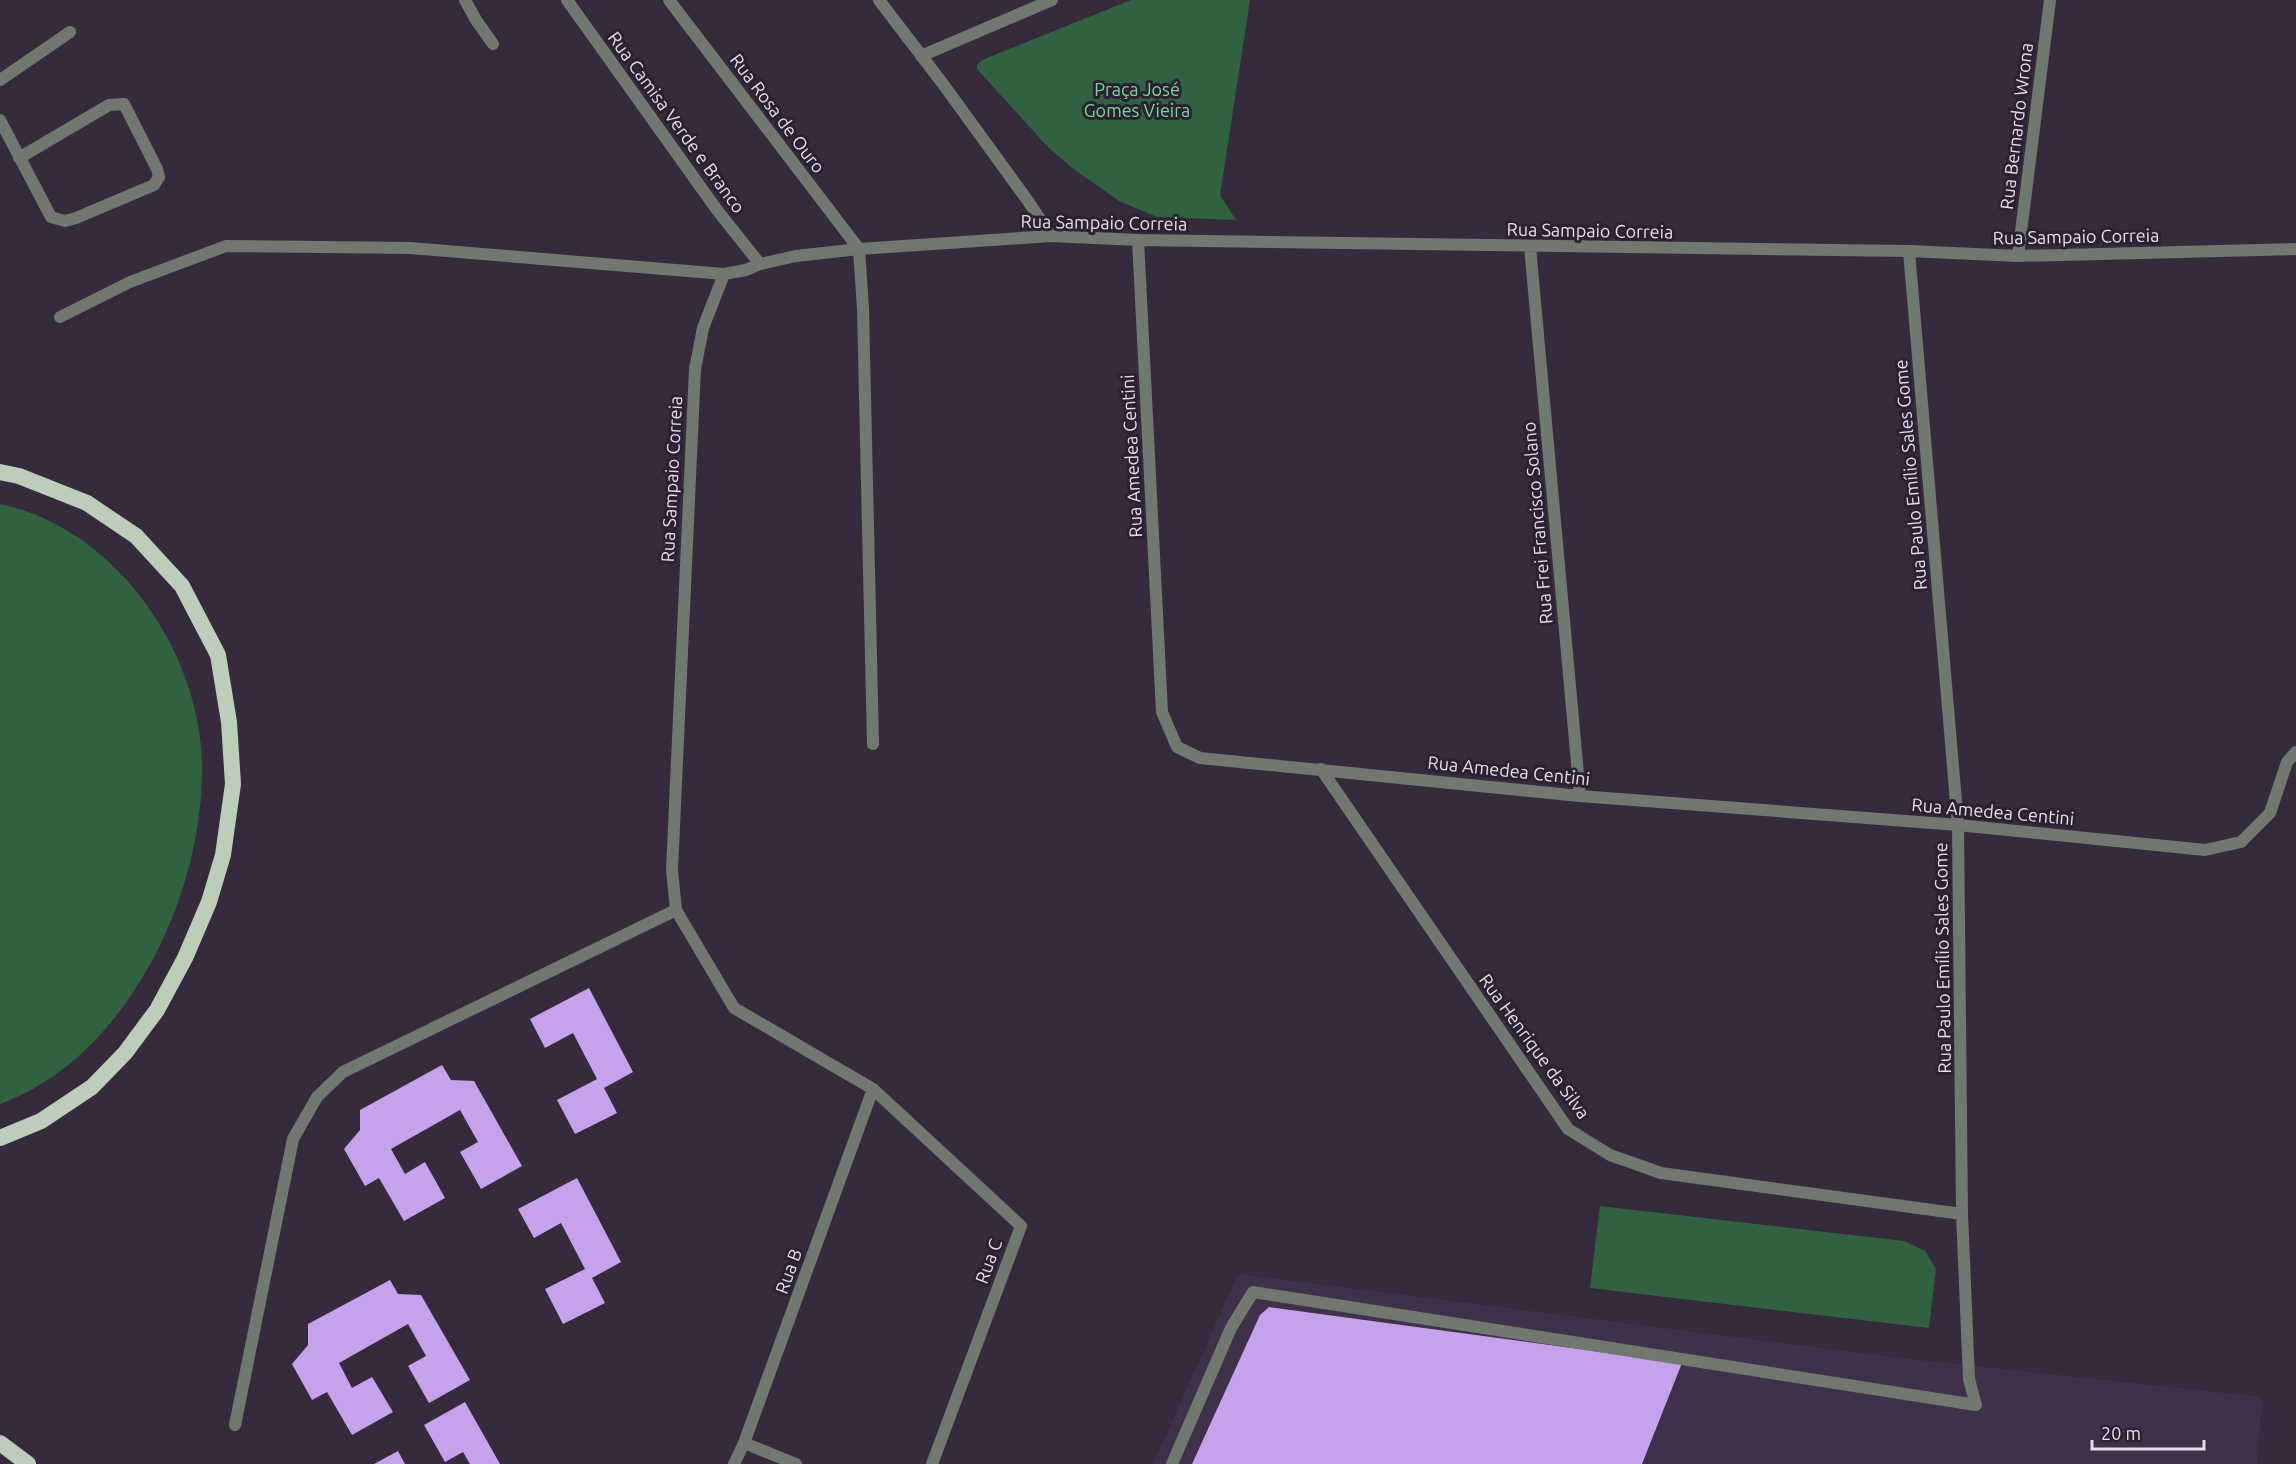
<svg xmlns="http://www.w3.org/2000/svg" width="2296" height="1464" viewBox="0 0 2296 1464" font-family="Ubuntu,sans-serif">
<style>
.built{fill:#3f3149}
.green{fill:#306140}
.building{fill:#c5a2eb}
.lines{fill:none;stroke-linecap:round;stroke-linejoin:round}
.service{stroke:#70786f;stroke-width:12}
.minor{stroke:#70786f;stroke-width:12}
.trunk{stroke:#bccdb9;stroke-width:16}
.labels{text-anchor:middle;dominant-baseline:central;stroke-width:6;stroke-linejoin:round;paint-order:stroke}
.park-label{font-size:18px;fill:#73db96;stroke:#2c2133}
.street-label{font-size:18px;fill:#e5deea;stroke:#2c2133}
</style>
<rect width="100%" height="100%" fill="#362b3d"/>
<!-- built -->
<path class="built" d="M 1238,1274 L 1909,1359 L 2262,1397 L 2257,1464 L 1153,1464 Z"/>
<!-- green -->
<path class="green" d="M 1131,0 L 1250,0 L 1220,195 L 1236,220 L 1157,217 L 1119,201 L 1071,167 L 1047,146 L 977,69 L 977,65 L 982,60 Z
M 0,504 C 114,527 201,651 202,765 C 204,894 127,1058 0,1104 Z
M 1600,1206 L 1904,1241 L 1925,1251 L 1936,1269 L 1929,1328 L 1590,1288 Z"/>
<!-- building -->
<path class="building" d="M 589,988 L 633,1072 L 604,1088 L 617,1113 L 575,1134 L 557,1100 L 597,1079 L 573,1033 L 545,1048 L 530,1019 Z
M 442,1065 L 451,1080 L 474,1081 L 522,1166 L 481,1189 L 460,1152 L 478,1142 L 460,1110 L 391,1149 L 405,1174 L 425,1162 L 445,1198 L 404,1221 L 379,1178 L 365,1186 L 344,1149 L 360,1130 L 360,1110 Z
M 577,1178 L 621,1262 L 592,1278 L 605,1303 L 563,1324 L 545,1289 L 585,1269 L 561,1223 L 534,1238 L 518,1209 Z
M 390,1280 L 398,1294 L 421,1295 L 470,1380 L 429,1403 L 408,1366 L 426,1356 L 408,1324 L 339,1363 L 352,1388 L 372,1377 L 393,1412 L 352,1435 L 327,1392 L 312,1400 L 292,1364 L 308,1345 L 308,1324 Z
M 1269,1307 L 1682,1363 L 1642,1464 L 1192,1464 L 1260,1315 Z
M 465,1402 L 500,1464 L 470,1464 L 463,1452 L 445,1462 L 424,1425 Z
M 398,1451 L 405,1464 L 374,1464 Z"/>
<g class="lines">
<!-- service -->
<path class="service" d="M 465,0 L 476,20 L 493,44
M 567,0 L 717,210 L 760,264
M 669,0 L 859,249 L 863,309 L 873,744
M 0,80 L 70,32
M 0,120 L 51,217 L 65,221 L 76,218 L 154,185 L 159,177 L 157,169 L 124,104 L 109,105 L 19,158
M 60,317 L 130,282 L 226,246 L 410,248 L 724,274
M 1172,1464 L 1231,1328 L 1253,1292 L 1976,1405 L 1969,1379 L 1962,1214"/>
<!-- minor -->
<path class="minor" d="M 879,0 L 943,84 L 1028,201 L 1051,236
M 921,56 L 1052,0
M 1138,240 L 1162,712 L 1177,747 L 1200,758 L 1580,796 L 1958,825 L 2205,850 L 2241,842 L 2270,813 L 2287,762 L 2296,752
M 1530,247 L 1580,796
M 2018,256 L 2050,0
M 1321,769 L 1568,1129 L 1610,1155 L 1661,1173 L 1962,1214 L 1958,825 L 1909,251
M 235,1425 L 293,1139 L 317,1097 L 343,1072 L 676,910
M 744,1443 L 796,1464
M 734,1464 L 744,1443 L 873,1089
M 932,1464 L 1021,1226 L 873,1089 L 734,1008 L 676,910 L 672,870 L 695,369 L 703,328 L 724,274 L 746,270 L 760,264 L 796,256 L 859,249 L 1051,236 L 1138,240 L 1909,251 L 2018,256 L 2296,249"/>
<!-- trunk -->
<path class="trunk" d="M 0,472 L 19,476 L 87,503 L 136,536 L 182,586 L 218,655 L 229,722 L 233,784 L 223,855 L 209,902 L 185,958 L 157,1010 L 125,1053 L 92,1087 L 41,1121 L 0,1138
M 0,1443 L 28,1464"/>
</g>
<g class="labels">
<!-- park labels -->
<g class="park-label">
<text x="1137" y="89">Praça José<tspan x="1137" dy="21">Gomes Vieira</tspan></text>
</g>
<!-- street labels -->
<g class="street-label">
<text transform="translate(778 113) rotate(53)">Rua Rosa de Ouro</text>
<text transform="translate(677 122) rotate(54)">Rua Camisa Verde e Branco</text>
<text transform="translate(2016 126) rotate(-83)">Rua Bernardo Wrona</text>
<text transform="translate(1104 222) rotate(1)">Rua Sampaio Correia</text>
<text transform="translate(1590 230) rotate(1)">Rua Sampaio Correia</text>
<text transform="translate(2076 236) rotate(-1)">Rua Sampaio Correia</text>
<text transform="translate(1131 456) rotate(-93)">Rua Amedea Centini</text>
<text transform="translate(1910 475) rotate(-95)">Rua Paulo Emílio Sales Gome</text>
<text transform="translate(671 479) rotate(-87)">Rua Sampaio Correia</text>
<text transform="translate(1537 523) rotate(-95)">Rua Frei Francisco Solano</text>
<text transform="translate(1509 770) rotate(6)">Rua Amedea Centini</text>
<text transform="translate(1993 811) rotate(5)">Rua Amedea Centini</text>
<text transform="translate(1942 958) rotate(-91)">Rua Paulo Emílio Sales Gome</text>
<text transform="translate(1535 1046) rotate(54)">Rua Henrique da Silva</text>
<text transform="translate(988 1261) rotate(-70)">Rua C</text>
<text transform="translate(788 1271) rotate(-70)">Rua B</text>
</g>
</g>
<!-- scale -->
<path d="M2092 1440v9h112v-9" fill="none" stroke="#e5deea" stroke-width="3"/>
<text x="2101" y="1440" font-size="18" fill="#e5deea" stroke="#2c2133" stroke-width="4.5" paint-order="stroke">20 m</text>
</svg>
